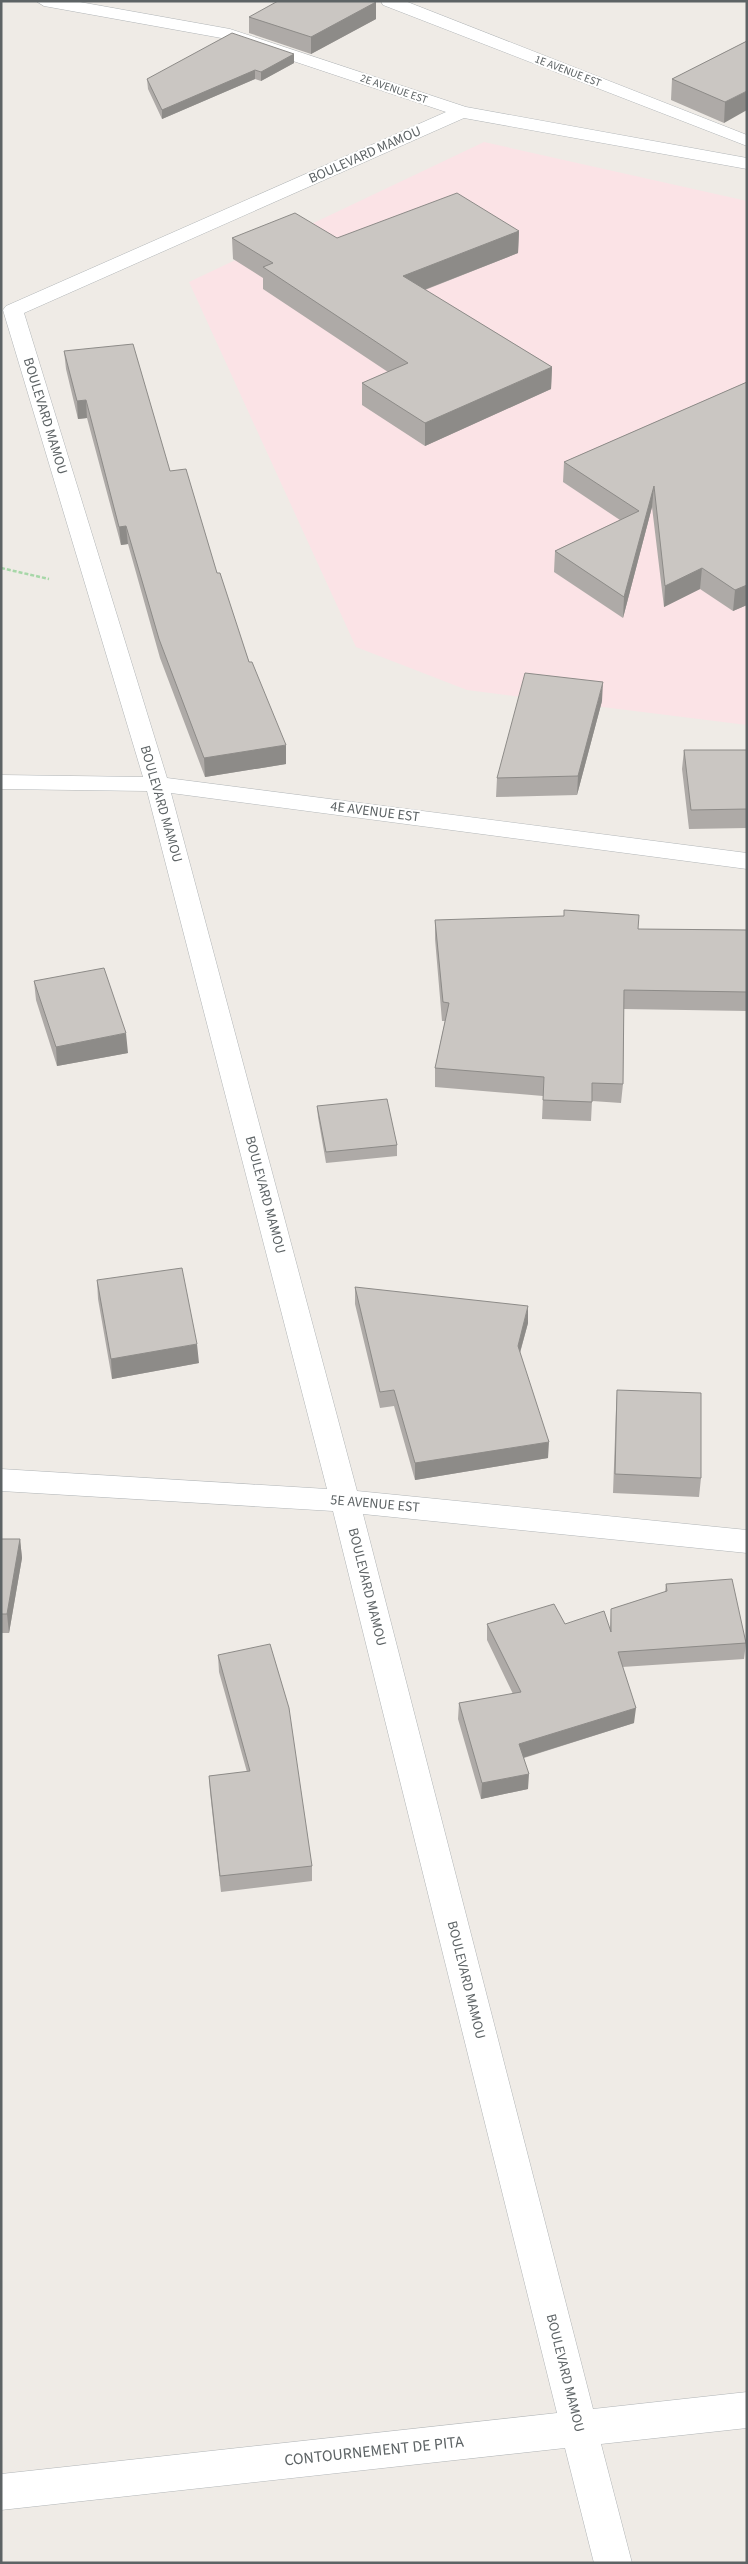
<svg xmlns="http://www.w3.org/2000/svg" width="748" height="2564" viewBox="0 0 748 2564" font-family="'Source Sans 3',sans-serif">
<style>
.medical{fill:#fbe3e6}
.lines{fill:none;stroke-linecap:round;stroke-linejoin:round}
.street-casing{stroke:#b1b5b7;stroke-width:1}
.path{stroke:#a7d7a8;stroke-width:2.5;stroke-dasharray:4 2;stroke-linecap:butt}
.street{fill:#fff;fill-rule:evenodd}
.wall{fill:#aeaaa7}
.shaded-wall{fill:#8d8b88}
.building{fill:#cac6c2;stroke:#8d8b88}
.labels{text-anchor:middle;dominant-baseline:central;stroke-width:4;stroke-linejoin:round;paint-order:stroke}
.far-street-label{font-size:11px;fill:#5d6365;stroke:#fff}
.street-label{font-size:14px;fill:#5d6365;stroke:#fff}
.near-street-label{font-size:16px;fill:#5d6365;stroke:#fff}
</style>
<rect width="100%" height="100%" fill="#efebe6"/>
<!-- medical -->
<path class="medical" d="M 484,142 L 747,201 L 747,725 L 467,690 L 356,647 L 189,282 Z"/>
<g class="lines">
<defs>
<path id="street" d="M 36,1 L 74,1 L 230,29 L 466,107 L 747,158 L 747,169 L 464,118 L 24,313 L 167,778 L 747,853 L 747,869 L 171,793 L 357,1491 L 747,1530 L 747,1553 L 363,1514 L 593,2409 L 747,2392 L 747,2428 L 601,2444 L 632,2563 L 594,2563 L 565,2448 L 1,2510 L 1,2474 L 557,2413 L 333,1511 L 1,1491 L 1,1469 L 327,1489 L 147,791 L 1,789 L 1,775 L 143,777 L 3,310 L 6,306 L 446,112 L 227,39 L 44,6 Z
M 381,1 L 405,1 L 747,135 L 747,146 L 383,5 Z"/>
</defs>
<!-- street casing -->
<use href="#street" class="street-casing"/>
<!-- path -->
<path class="path" d="M 1,568 L 49,579"/>
<!-- street -->
<use href="#street" class="street"/>
</g>
<!-- wall -->
<path class="wall" d="M 376,2 L 376,19 L 311,54 L 249,33 L 249,17 Z
M 747,41 L 724,123 L 671,100 L 672,79 Z
M 294,54 L 294,63 L 261,81 L 255,79 L 162,119 L 148,89 L 147,79 Z
M 519,231 L 518,253 L 425,290 L 552,367 L 551,389 L 425,446 L 362,405 L 362,383 L 388,372 L 263,289 L 263,278 L 233,259 L 232,238 L 337,238 Z
M 64,351 L 170,471 L 217,573 L 286,764 L 205,777 L 160,658 L 128,544 L 121,545 L 87,418 L 78,419 L 66,369 Z
M 747,382 L 747,605 L 733,611 L 700,589 L 664,607 L 652,507 L 623,618 L 554,572 L 555,551 L 620,520 L 563,482 L 564,462 Z
M 602,701 L 577,795 L 496,797 L 497,778 Z
M 684,750 L 747,750 L 747,828 L 689,829 L 682,769 Z
M 435,920 L 638,929 L 747,930 L 747,1011 L 624,1009 L 623,1084 L 621,1103 L 592,1101 L 591,1121 L 542,1119 L 543,1096 L 435,1087 L 435,1068 L 445,1021 L 442,1021 L 435,939 Z
M 34,981 L 128,1053 L 57,1066 L 36,1000 Z
M 317,1106 L 397,1145 L 397,1156 L 326,1163 L 318,1117 Z
M 97,1280 L 199,1363 L 112,1379 L 98,1299 Z
M 355,1287 L 528,1323 L 520,1353 L 548,1458 L 415,1480 L 394,1406 L 380,1408 L 355,1304 Z
M 617,1390 L 701,1478 L 699,1497 L 613,1493 L 616,1409 Z
M 1,1539 L 20,1539 L 22,1558 L 9,1633 L 1,1633 Z
M 666,1584 L 746,1643 L 744,1659 L 622,1667 L 634,1723 L 524,1758 L 528,1789 L 481,1799 L 458,1719 L 459,1703 L 513,1694 L 487,1640 L 487,1624 L 565,1624 L 610,1629 L 611,1609 L 665,1592 Z
M 218,1655 L 312,1866 L 312,1881 L 221,1892 L 210,1792 L 209,1776 L 247,1772 L 219,1672 Z"/>
<!-- shaded-wall -->
<path class="shaded-wall" d="M 376,2 L 376,19 L 311,54 L 311,37 Z
M 294,54 L 294,63 L 261,81 L 261,72 Z
M 255,70 L 255,79 L 162,119 L 162,110 Z
M 747,91 L 747,110 L 724,123 L 725,102 Z
M 519,231 L 518,253 L 403,298 L 403,276 Z
M 552,367 L 551,389 L 425,446 L 425,423 Z
M 86,400 L 87,418 L 78,419 L 77,401 Z
M 654,486 L 652,507 L 623,618 L 624,597 Z
M 126,526 L 128,544 L 121,545 L 119,527 Z
M 702,568 L 700,589 L 664,607 L 665,586 Z
M 747,585 L 747,605 L 733,611 L 735,590 Z
M 603,682 L 602,701 L 577,795 L 578,776 Z
M 286,745 L 286,764 L 205,777 L 204,758 Z
M 126,1033 L 128,1053 L 57,1066 L 56,1047 Z
M 528,1306 L 528,1323 L 517,1363 L 518,1346 Z
M 197,1344 L 199,1363 L 112,1379 L 111,1359 Z
M 549,1442 L 548,1458 L 415,1480 L 415,1463 Z
M 20,1539 L 22,1558 L 9,1633 L 7,1614 Z
M 636,1708 L 634,1723 L 519,1759 L 519,1744 Z
M 529,1774 L 528,1789 L 481,1799 L 482,1783 Z"/>
<!-- building -->
<path class="building" d="M 278,1 L 374,1 L 376,2 L 311,37 L 249,17 Z
M 232,33 L 294,54 L 261,72 L 255,70 L 162,110 L 147,79 Z
M 747,41 L 747,91 L 725,102 L 672,79 Z
M 457,193 L 519,231 L 403,276 L 552,367 L 425,423 L 362,383 L 408,363 L 263,267 L 273,263 L 232,238 L 295,213 L 337,238 Z
M 133,344 L 170,471 L 186,469 L 217,573 L 220,573 L 249,662 L 252,662 L 286,745 L 204,758 L 159,639 L 126,526 L 119,527 L 86,400 L 77,401 L 64,351 Z
M 747,382 L 747,585 L 735,590 L 702,568 L 665,586 L 654,486 L 624,597 L 555,551 L 639,511 L 564,462 Z
M 525,673 L 603,682 L 578,776 L 497,778 Z
M 684,750 L 747,750 L 747,809 L 691,810 Z
M 564,910 L 639,915 L 638,929 L 747,930 L 747,992 L 624,990 L 623,1084 L 592,1083 L 592,1102 L 543,1100 L 544,1077 L 435,1068 L 449,1003 L 443,1002 L 435,920 L 564,916 Z
M 104,968 L 126,1033 L 56,1047 L 34,981 Z
M 387,1099 L 397,1145 L 326,1152 L 317,1106 Z
M 182,1268 L 197,1344 L 111,1359 L 97,1280 Z
M 355,1287 L 528,1306 L 518,1346 L 549,1442 L 415,1463 L 394,1390 L 380,1392 Z
M 617,1390 L 701,1393 L 701,1478 L 615,1474 Z
M 1,1539 L 20,1539 L 7,1614 L 1,1614 Z
M 732,1579 L 746,1643 L 618,1652 L 636,1708 L 519,1744 L 529,1774 L 482,1783 L 459,1703 L 521,1692 L 487,1624 L 554,1604 L 565,1624 L 604,1611 L 611,1632 L 611,1609 L 667,1591 L 666,1584 Z
M 270,1644 L 289,1708 L 312,1866 L 220,1876 L 209,1776 L 250,1771 L 218,1655 Z"/>
<g class="labels">
<!-- far-street labels -->
<g class="far-street-label">
<text transform="translate(568 71) rotate(21)">1E AVENUE EST</text>
<text transform="translate(394 89) rotate(19)">2E AVENUE EST</text>
</g>
<!-- street labels -->
<g class="street-label">
<text transform="translate(365 155) rotate(-24)">BOULEVARD MAMOU</text>
<text transform="translate(45 416) rotate(73)">BOULEVARD MAMOU</text>
<text transform="translate(161 804) rotate(74)">BOULEVARD MAMOU</text>
<text transform="translate(375 812) rotate(7)">4E AVENUE EST</text>
<text transform="translate(265 1195) rotate(75)">BOULEVARD MAMOU</text>
<text transform="translate(375 1504) rotate(5)">5E AVENUE EST</text>
<text transform="translate(367 1587) rotate(76)">BOULEVARD MAMOU</text>
<text transform="translate(466 1980) rotate(76)">BOULEVARD MAMOU</text>
<text transform="translate(565 2373) rotate(76)">BOULEVARD MAMOU</text>
</g>
<!-- near-street labels -->
<g class="near-street-label">
<text transform="translate(374 2451) rotate(-6)">CONTOURNEMENT DE PITA</text>
</g>
</g>
<!-- border -->
<rect width="748" height="2564" fill="none" stroke="#5d6365" stroke-width="5"/>
</svg>
